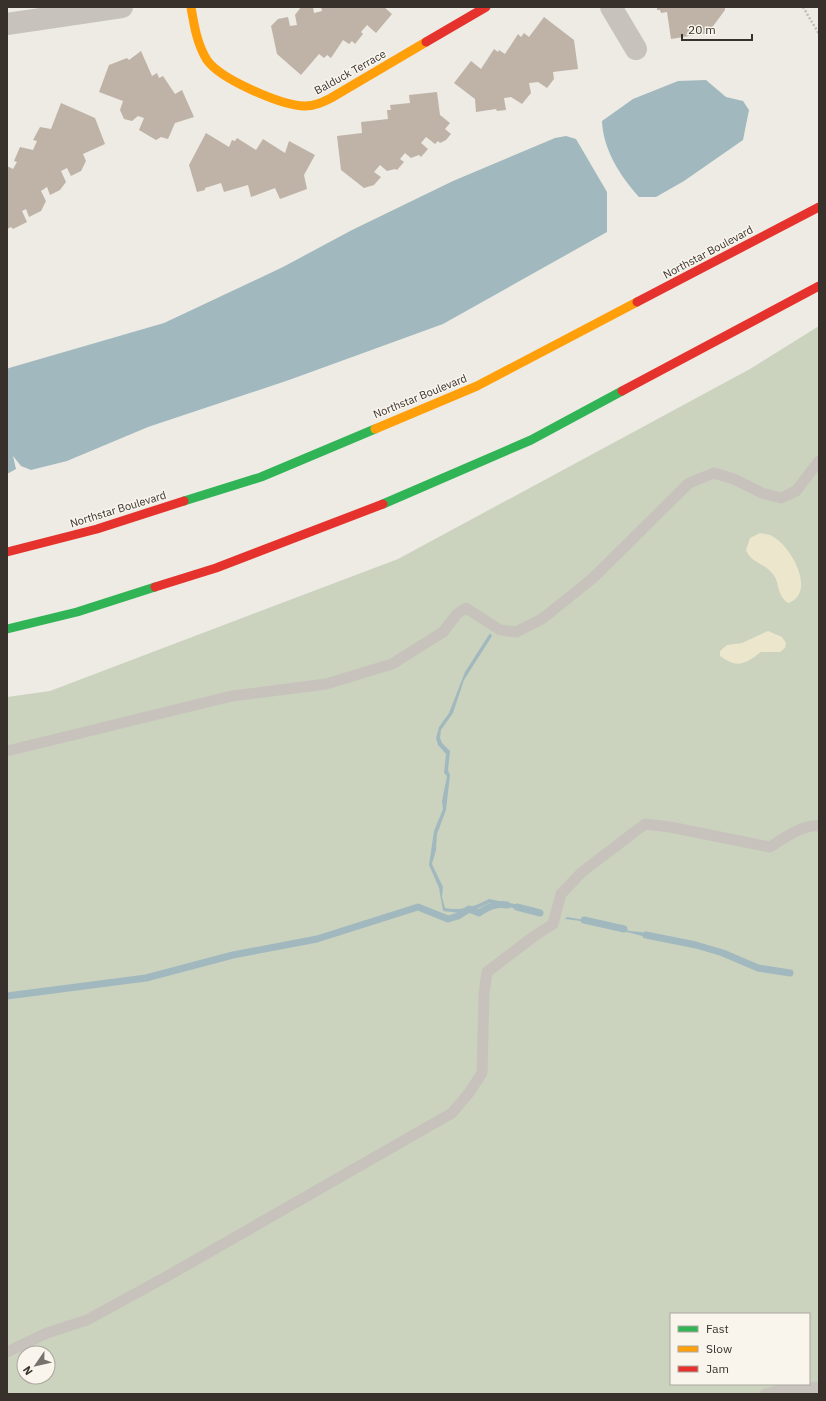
<svg xmlns="http://www.w3.org/2000/svg" width="826" height="1401" viewBox="0 0 826 1401" font-family="'IBM Plex Sans',sans-serif">
<style>
.green{fill:#cbd3bf;fill-rule:evenodd}
.sand{fill:#ebe6cc}
.water{fill:#a1b9be}
.lines{fill:none;stroke-linecap:round;stroke-linejoin:round}
.stream{stroke:#a1b9be;stroke-width:7}
.building{fill:#bfb3a7}
.path{stroke:#bfbbb5;stroke-width:2.5;stroke-dasharray:2 2;stroke-linecap:butt}
.lane{stroke:#c7c3bc;stroke-width:11}
.street{stroke:#c7c3bc;stroke-width:22}
.fast{stroke:#30b455;stroke-width:9}
.slow{stroke:#ff9f0a;stroke-width:9}
.jam{stroke:#e5322d;stroke-width:9}
.labels{text-anchor:middle;dominant-baseline:central;stroke-width:3;stroke-linejoin:round;paint-order:stroke}
.street-label{font-size:11px;fill:#38312b;stroke:#f9f5ec}
</style>
<rect width="100%" height="100%" fill="#edebe4"/>
<!-- green -->
<path class="green" d="M 819,326 L 819,1394 L 7,1394 L 7,697 L 50,691 L 398,559 L 750,369 ZM 671,1314 L 809,1314 L 809,1384 L 671,1384 ZM 24,1353 L 48,1353 L 48,1377 L 24,1377 Z"/>
<!-- sand -->
<path class="sand" d="M 760,533 C 763,534 767,534 770,535 C 790,543 818,593 788,603 C 775,593 781,583 772,573 C 764,563 751,563 746,550 L 750,538 Z
M 768,631 L 782,637 L 786,643 L 785,648 L 780,652 L 761,652 C 745,664 738,669 720,656 L 720,651 L 727,645 L 742,643 Z"/>
<!-- water -->
<path class="water" d="M 706,80 L 726,97 L 743,101 L 749,110 L 743,140 L 684,181 L 656,197 L 639,197 C 620,176 603,149 602,121 L 633,99 L 678,81 Z
M 566,136 L 576,139 L 607,192 L 607,232 L 443,324 L 289,380 L 148,427 L 67,461 L 31,470 L 21,466 L 13,456 L 16,469 L 7,474 L 7,369 L 9,368 L 164,323 L 283,267 L 352,230 L 453,181 L 555,138 Z
M 490,633 L 492,636 L 464,680 L 453,713 L 441,730 L 440,738 L 442,743 L 450,751 L 448,770 L 450,775 L 446,810 L 437,834 L 436,850 L 432,864 L 443,887 L 442,897 L 445,908 C 463,911 473,907 489,899 L 535,908 L 538,913 L 489,903 L 475,910 L 460,913 L 443,911 L 439,888 L 429,865 L 434,831 L 443,809 L 442,801 L 447,776 L 444,773 L 446,754 L 438,745 L 436,738 L 439,727 L 449,713 L 465,672 Z
M 567,917 L 591,921 L 630,931 L 641,932 L 656,937 L 650,938 L 588,922 L 565,919 Z"/>
<g class="lines">
<!-- stream -->
<path class="stream" d="M 517,907 L 540,913
M 584,920 L 624,929
M 646,935 L 696,945 L 723,953 L 758,968 L 790,973
M 7,996 L 146,978 L 233,955 L 317,939 L 418,907 L 448,919 L 458,916 L 469,909 L 479,913 C 488,907 496,903 507,905"/>
</g>
<!-- building -->
<path class="building" d="M 301,7 L 313,7 L 314,13 L 322,11 L 321,7 L 384,7 L 392,14 L 376,33 L 367,25 L 361,32 L 363,34 L 355,44 L 352,41 L 349,44 L 343,40 L 331,58 L 327,55 L 324,58 L 319,54 L 301,75 L 277,54 L 271,26 L 278,19 L 288,17 L 290,26 L 297,25 L 295,15 Z
M 657,7 L 725,7 L 725,10 L 708,33 L 671,39 L 667,12 L 661,13 L 660,10 L 657,10 Z
M 544,17 L 574,40 L 578,69 L 553,72 L 554,79 L 547,88 L 538,82 L 529,83 L 531,93 L 522,104 L 511,97 L 504,98 L 506,110 L 497,111 L 496,109 L 476,112 L 475,99 L 454,83 L 471,61 L 481,69 L 494,49 L 498,52 L 499,50 L 505,54 L 518,34 L 521,37 L 524,33 L 529,37 Z
M 141,51 L 152,76 L 157,73 L 159,78 L 163,76 L 175,94 L 182,90 L 194,117 L 175,123 L 168,139 L 161,137 L 156,140 L 139,130 L 144,118 L 138,116 L 132,121 L 124,119 L 120,110 L 123,101 L 99,92 L 109,65 L 127,58 L 129,60 Z
M 437,92 L 440,115 L 450,123 L 445,129 L 451,134 L 446,140 L 440,143 L 438,141 L 435,144 L 426,137 L 421,143 L 428,149 L 421,157 L 419,155 L 411,158 L 405,153 L 400,159 L 404,162 L 397,170 L 395,169 L 387,171 L 380,165 L 374,172 L 381,177 L 374,185 L 364,188 L 341,170 L 337,136 L 362,133 L 361,122 L 388,119 L 387,110 L 391,110 L 390,105 L 410,103 L 409,95 Z
M 61,103 L 95,118 L 105,144 L 83,154 L 86,161 L 81,171 L 71,176 L 67,168 L 61,171 L 66,182 L 60,190 L 50,195 L 47,187 L 41,191 L 46,201 L 41,211 L 29,217 L 26,209 L 22,211 L 27,222 L 13,229 L 11,227 L 7,229 L 7,166 L 13,169 L 17,162 L 14,161 L 20,147 L 33,150 L 37,141 L 33,140 L 40,127 L 51,129 Z
M 206,133 L 229,147 L 232,140 L 235,141 L 237,138 L 256,150 L 263,139 L 285,153 L 289,141 L 315,155 L 304,175 L 307,189 L 280,199 L 275,188 L 251,197 L 248,185 L 224,192 L 221,183 L 205,188 L 205,190 L 197,192 L 189,165 Z"/>
<g class="lines">
<!-- path -->
<path class="path" d="M 803,7 L 819,34"/>
<!-- lane -->
<path class="lane" d="M 7,751 L 232,696 L 326,684 L 392,664 L 443,632 L 457,614 L 466,608 L 500,630 L 516,632 L 542,619 L 593,578 L 689,483 L 714,473 L 734,479 L 762,493 L 781,498 L 796,491 L 819,461
M 7,1352 L 47,1333 L 87,1320 L 164,1278 L 452,1113 L 469,1093 L 482,1073 L 484,994 L 487,972 L 533,937 L 553,924 L 561,894 L 582,872 L 645,824 L 670,827 L 770,847 C 783,839 803,824 819,826
M 765,1394 L 781,1390 L 819,1387"/>
<!-- street -->
<path class="street" d="M 611,7 L 636,49
M 7,24 L 122,7"/>
<!-- fast -->
<path class="fast" d="M 184,501 L 261,477 L 375,429
M 383,504 L 531,440 L 622,391
M 7,629 L 77,612 L 155,587"/>
<!-- slow -->
<path class="slow" d="M 191,7 C 194,25 197,44 207,60 C 220,79 282,106 305,106 C 315,106 323,102 331,98 L 426,42
M 375,429 L 477,386 L 637,302"/>
<!-- jam -->
<path class="jam" d="M 426,42 L 486,7
M 637,302 L 819,207
M 622,391 L 819,286
M 7,552 L 97,529 L 184,501
M 155,587 L 216,568 L 383,504"/>
</g>
<g class="labels">
<!-- street labels -->
<g class="street-label">
<text transform="translate(350 72) rotate(-29)">Balduck Terrace</text>
<text transform="translate(708 252) rotate(-28)">Northstar Boulevard</text>
<text transform="translate(420 396) rotate(-22)">Northstar Boulevard</text>
<text transform="translate(118 509) rotate(-17)">Northstar Boulevard</text>
</g>
</g>
<!-- border -->
<rect width="826" height="1401" fill="none" stroke="#38312b" stroke-width="16"/>
<!-- legend -->
<rect x="670" y="1313" width="140" height="72" fill="#f9f5ec" stroke="#aca79f"/>
<rect x="678" y="1326" width="20" height="6" fill="#30b455" stroke="#aca79f"/>
<text x="706" y="1333" font-size="12" fill="#38312b">Fast</text>
<rect x="678" y="1346" width="20" height="6" fill="#ff9f0a" stroke="#aca79f"/>
<text x="706" y="1353" font-size="12" fill="#38312b">Slow</text>
<rect x="678" y="1366" width="20" height="6" fill="#e5322d" stroke="#aca79f"/>
<text x="706" y="1373" font-size="12" fill="#38312b">Jam</text>
<!-- north arrow -->
<g transform="translate(36 1365) rotate(236)"><circle r="19" fill="#f9f5ec" stroke="#aca79f"/>
<path d="M0-3L7 15L0 10L-7 15Z" fill="#77726c"/>
<text y="-6" font-size="11" font-weight="bold" text-anchor="middle" fill="#38312b">N</text>
</g>
<!-- scale -->
<path d="M682 34v6h70v-6" fill="none" stroke="#38312b" stroke-width="2"/>
<text x="688" y="34" font-size="12" fill="#38312b" stroke="#f9f5ec" stroke-width="3" paint-order="stroke">20 m</text>
</svg>
